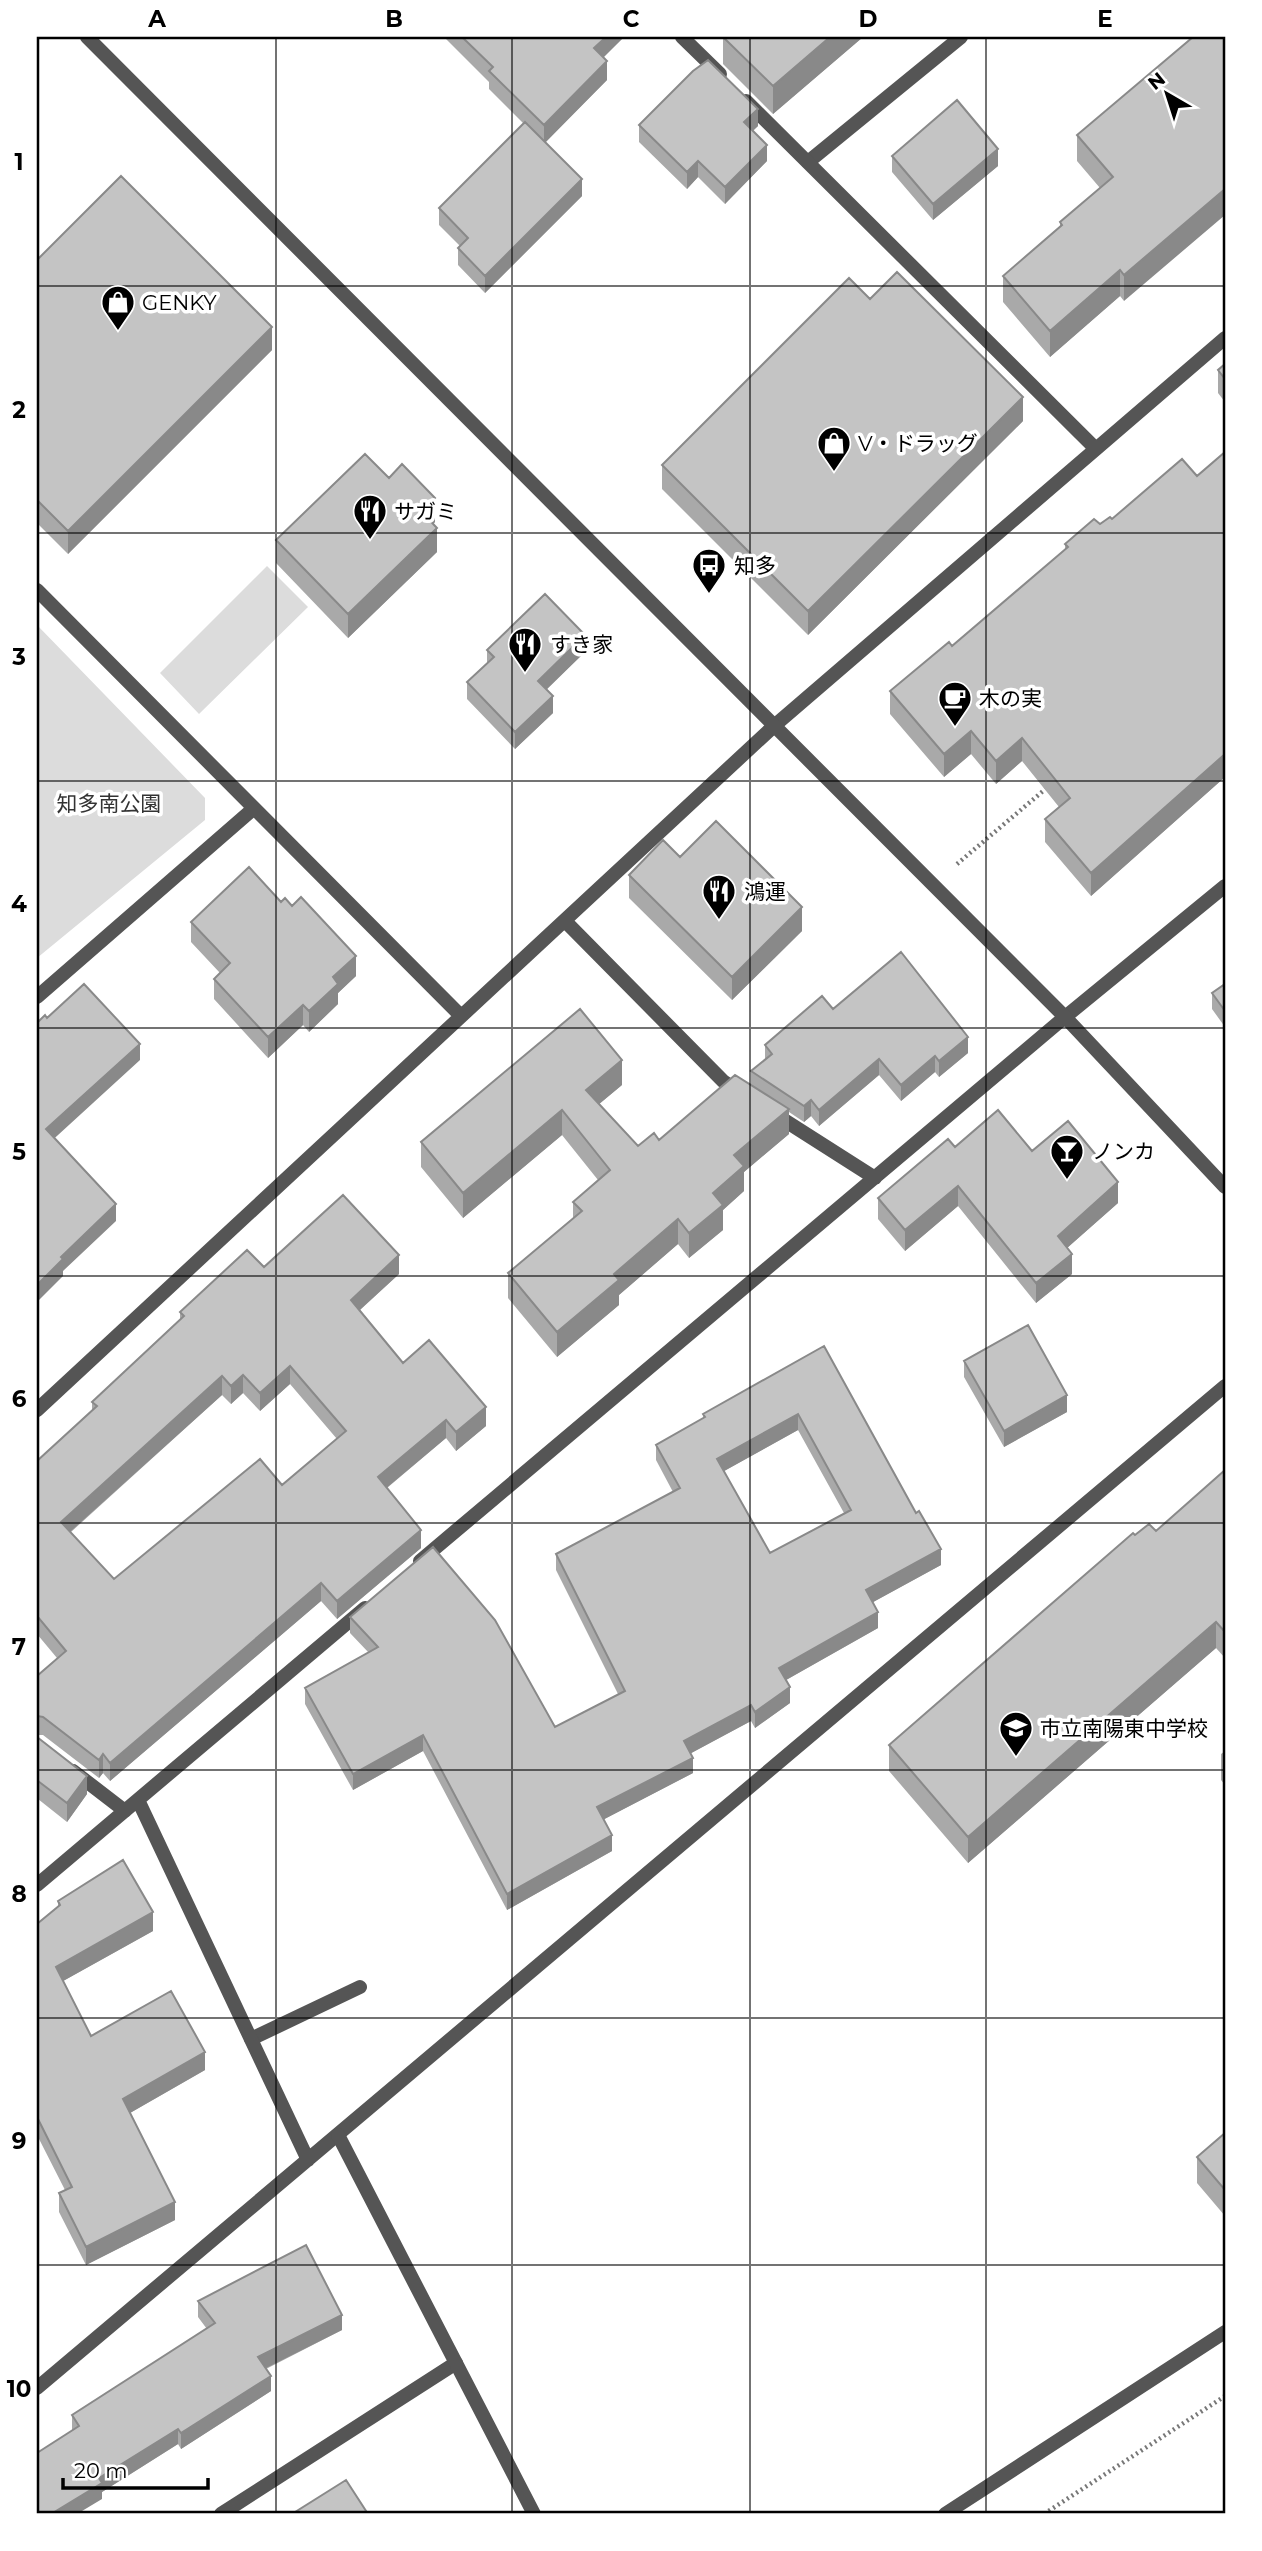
<svg xmlns="http://www.w3.org/2000/svg" width="1262" height="2551" viewBox="0 0 1262 2551" font-family="Montserrat,'Noto Sans JP',sans-serif">
<style>
.green{fill:#dcdcdc}
.lines{fill:none;stroke-linecap:round;stroke-linejoin:round}
.path{stroke:#777;stroke-width:4.5;stroke-dasharray:2 3.5;stroke-linecap:butt}
.service{stroke:#555;stroke-width:14}
.minor{stroke:#555;stroke-width:14}
.tertiary{stroke:#555;stroke-width:14}
.wall{fill:#a9a9a9;fill-rule:evenodd}
.shaded-wall{fill:#898989}
.building{fill:#c4c4c4;stroke:#898989;stroke-width:2;fill-rule:evenodd}
.grid{fill:none;stroke:#000;stroke-width:2;stroke-opacity:0.55}
.labels{text-anchor:middle;dominant-baseline:central;stroke-width:7;stroke-linejoin:round;paint-order:stroke}
.poi-label{font-size:21px;fill:#000;stroke:#fff;text-anchor:start}
.park-label{font-size:21px;fill:#333;stroke:#fff}
.neatline{fill:none;stroke:#000;stroke-width:2.5}
.grid-label{font-size:23px;text-anchor:middle;font-weight:bold;fill:#000}
</style>
<rect width="100%" height="100%" fill="#fff"/>
<!-- green -->
<path class="green" d="M 267,566 L 308,607 L 199,714 L 160,673 Z
M 37,625 L 205,798 L 205,820 L 37,958 Z"/>
<g class="lines">
<!-- path -->
<path class="path" d="M 957,864 L 1049,786
M 1044,2514 L 1225,2396"/>
<!-- service -->
<path class="service" d="M 808,162 L 961,37
M 251,2039 L 360,1987
M 221,2514 L 456,2363"/>
<!-- minor -->
<path class="minor" d="M 682,37 L 720,74
M 746,101 L 1095,448
M 37,590 L 461,1016
M 565,921 L 723,1081 L 741,1093
M 37,997 L 253,809
M 773,1113 L 875,1178
M 37,1410 L 774,726 L 1225,338
M 420,1561 L 1065,1017 L 1225,886
M 73,1771 L 125,1811
M 138,1800 L 308,2160
M 37,1885 L 365,1608
M 37,2388 L 1225,1386
M 945,2514 L 1225,2332"/>
<!-- tertiary -->
<path class="tertiary" d="M 87,37 L 1065,1017 L 1225,1187
M 338,2135 L 534,2514"/>
</g>
<!-- wall -->
<path class="wall" d="M 444,37 L 624,37 L 603,57 L 607,80 L 545,142 L 582,196 L 485,293 L 458,265 L 458,248 L 460,246 L 439,225 L 439,208 L 524,124 L 489,89 L 489,82 Z
M 723,37 L 863,37 L 773,114 L 723,64 Z
M 1193,37 L 1124,301 L 1120,296 L 1050,357 L 1003,302 L 1003,276 L 1060,227 L 1060,222 L 1100,188 L 1077,161 L 1077,135 Z
M 639,125 L 758,126 L 753,131 L 767,161 L 725,204 L 698,177 L 687,189 L 639,142 Z
M 892,156 L 998,166 L 933,220 L 892,172 Z
M 37,260 L 272,350 L 68,554 L 37,523 Z
M 870,299 L 1023,421 L 808,635 L 662,489 L 662,465 Z
M 1225,364 L 1225,402 L 1218,393 L 1218,370 Z
M 1225,452 L 1225,777 L 1091,896 L 1045,842 L 1045,819 L 1059,807 L 1022,761 L 996,784 L 971,754 L 944,777 L 890,714 L 890,691 L 952,646 L 1065,550 L 1065,544 L 1100,524 L 1197,476 Z
M 389,478 L 435,522 L 433,524 L 437,552 L 348,638 L 276,563 L 276,540 Z
M 487,650 L 585,652 L 546,689 L 553,713 L 515,749 L 467,699 L 467,682 L 487,663 Z
M 629,875 L 802,931 L 732,1000 L 629,898 Z
M 281,902 L 356,976 L 338,993 L 338,1004 L 309,1032 L 303,1025 L 268,1058 L 214,999 L 214,979 L 220,973 L 191,942 L 191,922 Z
M 1225,984 L 1225,1027 L 1212,1009 L 1212,993 Z
M 833,1009 L 968,1053 L 939,1077 L 935,1072 L 901,1101 L 879,1075 L 819,1126 L 811,1116 L 804,1122 L 789,1112 L 789,1134 L 744,1172 L 744,1191 L 723,1210 L 723,1230 L 689,1258 L 678,1244 L 619,1295 L 619,1305 L 557,1357 L 508,1298 L 508,1273 L 573,1218 L 573,1202 L 598,1180 L 562,1135 L 463,1218 L 421,1167 L 421,1142 L 622,1085 L 599,1104 L 638,1146 L 659,1140 L 751,1085 L 751,1071 L 765,1059 L 765,1045 Z
M 955,1147 L 1032,1151 L 1118,1203 L 1067,1248 L 1072,1274 L 1036,1303 L 958,1206 L 905,1251 L 878,1219 L 878,1198 Z
M 264,1267 L 399,1274 L 360,1310 L 403,1363 L 486,1426 L 456,1451 L 446,1438 L 387,1488 L 421,1548 L 337,1619 L 321,1601 L 110,1781 L 103,1773 L 99,1778 L 43,1735 L 37,1735 L 37,1676 L 57,1658 L 37,1634 L 37,1461 L 92,1410 L 92,1402 L 180,1319 L 180,1312 ZM 290,1384 L 337,1439 L 282,1485 L 114,1579 L 71,1532 L 222,1395 L 231,1404 L 243,1393 L 260,1411 Z
M 824,1346 L 941,1565 L 873,1602 L 878,1628 L 786,1680 L 790,1703 L 755,1728 L 751,1721 L 691,1753 L 693,1773 L 604,1819 L 612,1851 L 507,1910 L 423,1751 L 353,1790 L 305,1704 L 305,1688 L 369,1653 L 350,1633 L 350,1617 L 555,1727 L 618,1694 L 556,1570 L 556,1554 L 673,1492 L 656,1460 L 656,1445 L 703,1418 L 703,1414 ZM 798,1430 L 844,1513 L 770,1553 L 724,1471 Z
M 964,1361 L 1067,1412 L 1004,1447 L 964,1377 Z
M 1225,1470 L 1225,1658 L 1216,1648 L 968,1863 L 889,1771 L 889,1745 L 1135,1535 L 1156,1531 Z
M 37,1737 L 87,1794 L 67,1822 L 38,1799 L 37,1801 Z
M 1225,1751 L 1225,1785 L 1221,1780 L 1221,1754 Z
M 58,1901 L 153,1931 L 63,1981 L 91,2036 L 205,2070 L 130,2113 L 175,2220 L 86,2265 L 59,2212 L 59,2193 L 65,2190 L 37,2135 L 37,1924 L 58,1907 Z
M 1225,2133 L 1225,2216 L 1197,2183 L 1197,2157 Z
M 198,2301 L 342,2330 L 266,2369 L 271,2391 L 181,2449 L 178,2444 L 102,2492 L 102,2499 L 72,2430 L 72,2415 L 207,2329 L 198,2317 Z"/>
<!-- shaded-wall -->
<path class="shaded-wall" d="M 606,37 L 624,37 L 594,67 L 594,48 Z
M 830,37 L 863,37 L 773,114 L 773,86 Z
M 607,61 L 607,80 L 544,144 L 544,125 Z
M 758,109 L 758,126 L 744,138 L 744,122 Z
M 767,145 L 767,161 L 725,204 L 725,187 Z
M 998,149 L 998,166 L 933,220 L 933,204 Z
M 698,161 L 698,177 L 687,189 L 687,172 Z
M 582,179 L 582,196 L 485,293 L 485,276 Z
M 1225,189 L 1225,215 L 1124,301 L 1124,275 Z
M 1120,270 L 1120,296 L 1050,357 L 1050,331 Z
M 272,327 L 272,350 L 68,554 L 68,531 Z
M 1023,397 L 1023,421 L 808,635 L 808,611 Z
M 435,498 L 435,522 L 421,535 L 421,511 Z
M 437,528 L 437,552 L 348,638 L 348,614 Z
M 585,635 L 585,652 L 538,698 L 538,681 Z
M 553,696 L 553,713 L 515,749 L 515,732 Z
M 971,731 L 971,754 L 944,777 L 944,754 Z
M 1022,738 L 1022,761 L 996,784 L 996,761 Z
M 1225,754 L 1225,777 L 1091,896 L 1091,873 Z
M 802,907 L 802,931 L 732,1000 L 732,977 Z
M 356,956 L 356,976 L 338,993 L 338,1004 L 309,1032 L 309,1011 L 333,977 Z
M 303,1005 L 303,1025 L 268,1058 L 268,1037 Z
M 968,1037 L 968,1053 L 939,1077 L 939,1061 Z
M 140,1044 L 140,1060 L 46,1146 L 46,1129 Z
M 935,1056 L 935,1072 L 901,1101 L 901,1085 Z
M 879,1059 L 879,1075 L 819,1126 L 819,1110 Z
M 622,1060 L 622,1085 L 586,1115 L 586,1090 Z
M 811,1100 L 811,1116 L 804,1122 L 804,1106 Z
M 789,1109 L 789,1134 L 744,1172 L 744,1191 L 723,1210 L 723,1230 L 689,1258 L 689,1233 L 713,1193 L 734,1155 Z
M 562,1110 L 562,1135 L 463,1218 L 463,1193 Z
M 1118,1182 L 1118,1203 L 1058,1256 L 1058,1236 Z
M 958,1186 L 958,1206 L 905,1251 L 905,1230 Z
M 116,1204 L 116,1221 L 63,1271 L 63,1276 L 37,1302 L 37,1285 L 61,1257 Z
M 678,1219 L 678,1244 L 619,1295 L 619,1305 L 557,1357 L 557,1332 L 614,1274 Z
M 1072,1254 L 1072,1274 L 1036,1303 L 1036,1283 Z
M 399,1255 L 399,1274 L 351,1318 L 351,1300 Z
M 290,1366 L 290,1384 L 260,1411 L 260,1393 Z
M 243,1375 L 243,1393 L 231,1404 L 231,1386 Z
M 222,1376 L 222,1395 L 61,1540 L 61,1522 Z
M 1067,1395 L 1067,1412 L 1004,1447 L 1004,1431 Z
M 486,1407 L 486,1426 L 456,1451 L 456,1432 Z
M 798,1414 L 798,1430 L 717,1475 L 717,1459 Z
M 446,1420 L 446,1438 L 378,1495 L 378,1477 Z
M 421,1530 L 421,1548 L 337,1619 L 337,1601 Z
M 941,1549 L 941,1565 L 866,1606 L 866,1590 Z
M 321,1583 L 321,1601 L 110,1781 L 110,1763 Z
M 878,1612 L 878,1628 L 779,1684 L 779,1668 Z
M 1216,1622 L 1216,1648 L 968,1863 L 968,1837 Z
M 790,1687 L 790,1703 L 755,1728 L 755,1712 Z
M 751,1705 L 751,1721 L 684,1757 L 684,1741 Z
M 423,1735 L 423,1751 L 353,1790 L 353,1774 Z
M 103,1754 L 103,1773 L 99,1778 L 99,1760 Z
M 693,1758 L 693,1773 L 597,1823 L 597,1807 Z
M 87,1776 L 87,1794 L 67,1822 L 67,1803 Z
M 38,1781 L 38,1799 L 37,1801 L 37,1782 Z
M 612,1835 L 612,1851 L 507,1910 L 507,1894 Z
M 153,1912 L 153,1931 L 56,1985 L 56,1967 Z
M 205,2052 L 205,2070 L 123,2117 L 123,2099 Z
M 175,2202 L 175,2220 L 86,2265 L 86,2247 Z
M 342,2315 L 342,2330 L 258,2372 L 258,2357 Z
M 271,2376 L 271,2391 L 181,2449 L 181,2433 Z
M 178,2429 L 178,2444 L 102,2492 L 102,2499 L 77,2514 L 51,2514 L 99,2478 Z"/>
<!-- building -->
<path class="building" d="M 462,37 L 606,37 L 594,48 L 607,61 L 544,125 L 489,71 L 493,67 Z
M 723,37 L 830,37 L 773,86 Z
M 1193,37 L 1225,37 L 1225,189 L 1124,275 L 1120,270 L 1050,331 L 1003,276 L 1062,225 L 1060,222 L 1113,177 L 1077,135 Z
M 708,60 L 758,109 L 744,122 L 767,145 L 725,187 L 698,161 L 687,172 L 639,125 L 693,71 Z
M 957,100 L 998,149 L 933,204 L 892,156 Z
M 525,122 L 582,179 L 485,276 L 458,248 L 468,238 L 439,208 Z
M 121,176 L 272,327 L 68,531 L 37,500 L 37,260 Z
M 897,272 L 1023,397 L 808,611 L 662,465 L 849,278 L 870,299 Z
M 1225,364 L 1225,379 L 1218,370 Z
M 1225,452 L 1225,754 L 1091,873 L 1045,819 L 1070,798 L 1022,738 L 996,761 L 971,731 L 944,754 L 890,691 L 949,642 L 952,646 L 1068,547 L 1065,544 L 1094,519 L 1100,524 L 1110,517 L 1112,519 L 1182,459 L 1197,476 Z
M 365,454 L 389,478 L 402,464 L 435,498 L 421,511 L 437,528 L 348,614 L 276,540 Z
M 545,594 L 585,635 L 538,681 L 553,696 L 515,732 L 467,682 L 494,657 L 487,650 Z
M 716,821 L 802,907 L 732,977 L 629,875 L 663,840 L 680,857 Z
M 249,867 L 281,902 L 285,898 L 292,906 L 301,897 L 356,956 L 333,977 L 338,984 L 309,1011 L 303,1005 L 268,1037 L 214,979 L 230,963 L 191,922 Z
M 901,952 L 968,1037 L 939,1061 L 935,1056 L 901,1085 L 879,1059 L 819,1110 L 811,1100 L 804,1106 L 751,1071 L 772,1054 L 765,1045 L 822,996 L 833,1009 Z
M 84,984 L 140,1044 L 46,1129 L 116,1204 L 61,1257 L 63,1259 L 37,1285 L 37,1023 L 45,1015 L 47,1018 Z
M 1225,984 L 1225,1011 L 1212,993 Z
M 580,1009 L 622,1060 L 586,1090 L 638,1146 L 654,1133 L 659,1140 L 735,1075 L 789,1109 L 734,1155 L 744,1166 L 713,1193 L 723,1205 L 689,1233 L 678,1219 L 614,1274 L 619,1280 L 557,1332 L 508,1273 L 582,1211 L 573,1202 L 610,1170 L 562,1110 L 463,1193 L 421,1142 Z
M 998,1110 L 1032,1151 L 1068,1121 L 1118,1182 L 1058,1236 L 1072,1254 L 1036,1283 L 958,1186 L 905,1230 L 878,1198 L 948,1139 L 955,1147 Z
M 343,1195 L 399,1255 L 351,1300 L 403,1363 L 429,1340 L 486,1407 L 456,1432 L 446,1420 L 378,1477 L 421,1530 L 337,1601 L 321,1583 L 110,1763 L 103,1754 L 99,1760 L 43,1717 L 37,1716 L 37,1676 L 66,1651 L 37,1616 L 37,1461 L 97,1406 L 92,1402 L 184,1316 L 180,1312 L 247,1250 L 264,1267 ZM 290,1366 L 346,1431 L 282,1485 L 260,1459 L 114,1579 L 61,1522 L 222,1376 L 231,1386 L 243,1375 L 260,1393 Z
M 1028,1325 L 1067,1395 L 1004,1431 L 964,1361 Z
M 824,1346 L 916,1513 L 919,1511 L 941,1549 L 866,1590 L 878,1612 L 779,1668 L 790,1687 L 755,1712 L 751,1705 L 684,1741 L 693,1758 L 597,1807 L 612,1835 L 507,1894 L 423,1735 L 353,1774 L 305,1688 L 378,1647 L 350,1617 L 433,1547 L 495,1620 L 555,1727 L 625,1691 L 556,1554 L 680,1488 L 656,1445 L 705,1417 L 703,1414 ZM 798,1414 L 851,1510 L 770,1553 L 717,1459 Z
M 1225,1470 L 1225,1632 L 1216,1622 L 968,1837 L 889,1745 L 1133,1533 L 1135,1535 L 1149,1524 L 1156,1531 Z
M 37,1737 L 87,1776 L 67,1803 L 38,1781 L 37,1782 Z
M 123,1860 L 153,1912 L 56,1967 L 91,2036 L 171,1991 L 205,2052 L 123,2099 L 175,2202 L 86,2247 L 59,2193 L 72,2187 L 37,2117 L 37,1924 L 60,1905 L 58,1901 Z
M 1225,2133 L 1225,2190 L 1197,2157 Z
M 306,2245 L 342,2315 L 258,2357 L 271,2376 L 181,2433 L 178,2429 L 99,2478 L 102,2483 L 51,2514 L 37,2514 L 37,2453 L 79,2426 L 72,2415 L 215,2323 L 198,2301 Z
M 346,2480 L 368,2514 L 292,2514 Z"/>
<!-- grid -->
<path class="grid" d="M 276,37 L 276,2514M 512,37 L 512,2514M 750,37 L 750,2514M 986,37 L 986,2514M 37,286 L 1225,286M 37,533 L 1225,533M 37,781 L 1225,781M 37,1028 L 1225,1028M 37,1276 L 1225,1276M 37,1523 L 1225,1523M 37,1770 L 1225,1770M 37,2018 L 1225,2018M 37,2265 L 1225,2265"/>
<!-- icons -->
<defs>
<symbol id="shop-pin" viewBox="-11 -11 22 30"><path d="M0 17L-7.5 6A9.5 9.5 0 1 1 7.5 6Z" fill="#000" stroke="#fff"/><path d="M-5-2.5h2.3a2.7 3.5 0 0 1 5.4 0H5L5.5 6h-11ZM-1.5-2.5h3a1.5 2.3 0 0 0-3 0Z" fill="#fff"/></symbol>
<symbol id="restaurant-pin" viewBox="-11 -11 22 30"><path d="M0 17L-7.5 6A9.5 9.5 0 1 1 7.5 6Z" fill="#000" stroke="#fff"/><path d="M-5-6h1v4h1v-4h1v4h1v-4h1v5L-1.5 .5V6h-2V.5L-5-1ZM5-6V6H3V1.5H1.5Q1.5-4 5-6Z" fill="#fff"/></symbol>
<symbol id="bus-pin" viewBox="-11 -11 22 30"><path d="M0 17L-7.5 6A9.5 9.5 0 1 1 7.5 6Z" fill="#000" stroke="#fff"/><path d="M-5-6H5V4H4V6H2V4H-2V6H-4V4H-5ZM-3.5-4V0h7V-4ZM-3.5 1.2v1.5H-2V1.2ZM2 1.2v1.5H3.5V1.2Z" fill="#fff"/></symbol>
<symbol id="cafe-pin" viewBox="-11 -11 22 30"><path d="M0 17L-7.5 6A9.5 9.5 0 1 1 7.5 6Z" fill="#000" stroke="#fff"/><path d="M-5.5-4.5H6V0H3Q3 3.5 0 3.5H-2.5Q-5.5 3.5-5.5 0ZM3-3.2v2h1.7v-2ZM-6 4.5H4V6H-6Z" fill="#fff"/></symbol>
<symbol id="bar-pin" viewBox="-11 -11 22 30"><path d="M0 17L-7.5 6A9.5 9.5 0 1 1 7.5 6Z" fill="#000" stroke="#fff"/><path d="M-6-5H6L.8 .8V4.5H3.5V6h-7V4.5H-.8V.8Z" fill="#fff"/></symbol>
<symbol id="school-pin" viewBox="-11 -11 22 30"><path d="M0 17L-7.5 6A9.5 9.5 0 1 1 7.5 6Z" fill="#000" stroke="#fff"/><path d="M0-5L7-2L0 1L-7-2ZM-4 1L0 2.5L4 1V4Q0 6-4 4Z" fill="#fff"/></symbol>
</defs>
<g fill-rule="evenodd">
<use href="#shop-pin" x="99" y="283" width="38" height="52"/>
<use href="#shop-pin" x="815" y="424" width="38" height="52"/>
<use href="#restaurant-pin" x="351" y="492" width="38" height="52"/>
<use href="#bus-pin" x="690" y="546" width="38" height="52"/>
<use href="#restaurant-pin" x="506" y="625" width="38" height="52"/>
<use href="#cafe-pin" x="936" y="679" width="38" height="52"/>
<use href="#restaurant-pin" x="700" y="872" width="38" height="52"/>
<use href="#bar-pin" x="1048" y="1132" width="38" height="52"/>
<use href="#school-pin" x="997" y="1709" width="38" height="52"/>
</g>
<g class="labels">
<!-- poi labels -->
<g class="poi-label">
<text x="142" y="302">GENKY</text>
<text x="858" y="443">V・ドラッグ</text>
<text x="394" y="511">サガミ</text>
<text x="734" y="565">知多</text>
<text x="550" y="644">すき家</text>
<text x="979" y="698">木の実</text>
<text x="744" y="891">鴻運</text>
<text x="1092" y="1151">ノンカ</text>
<text x="1040" y="1728">市立南陽東中学校</text>
</g>
<!-- park labels -->
<g class="park-label">
<text x="109" y="803">知多南公園</text>
</g>
</g>
<!-- border -->
<rect width="1262" height="2551" fill="none" stroke="#ffffff" stroke-width="77"/>
<!-- north arrow -->
<g transform="translate(1167 94) rotate(321)" stroke="#ffffff" stroke-width="5" paint-order="stroke">
<path d="M0-5L12 26L0 18L-12 26Z" fill="#000000"/>
<text y="-10" font-size="19" font-weight="bold" text-anchor="middle" fill="#000000">N</text>
</g>
<!-- scale -->
<path d="M63 2478v10h145v-10" fill="none" stroke="#000000" stroke-width="3.5"/>
<text x="74" y="2478" font-size="21" fill="#000000" stroke="#ffffff" stroke-width="5" paint-order="stroke">20 m</text>
<rect x="38" y="38" width="1186" height="2474" class="neatline"/>
<g class="grid-label">
<text x="157" y="27">A</text>
<text x="394" y="27">B</text>
<text x="631" y="27">C</text>
<text x="868" y="27">D</text>
<text x="1105" y="27">E</text>
<text x="19" y="170">1</text>
<text x="19" y="418">2</text>
<text x="19" y="665">3</text>
<text x="19" y="912">4</text>
<text x="19" y="1160">5</text>
<text x="19" y="1407">6</text>
<text x="19" y="1655">7</text>
<text x="19" y="1902">8</text>
<text x="19" y="2149">9</text>
<text x="19" y="2397">10</text>
</g>
</svg>
